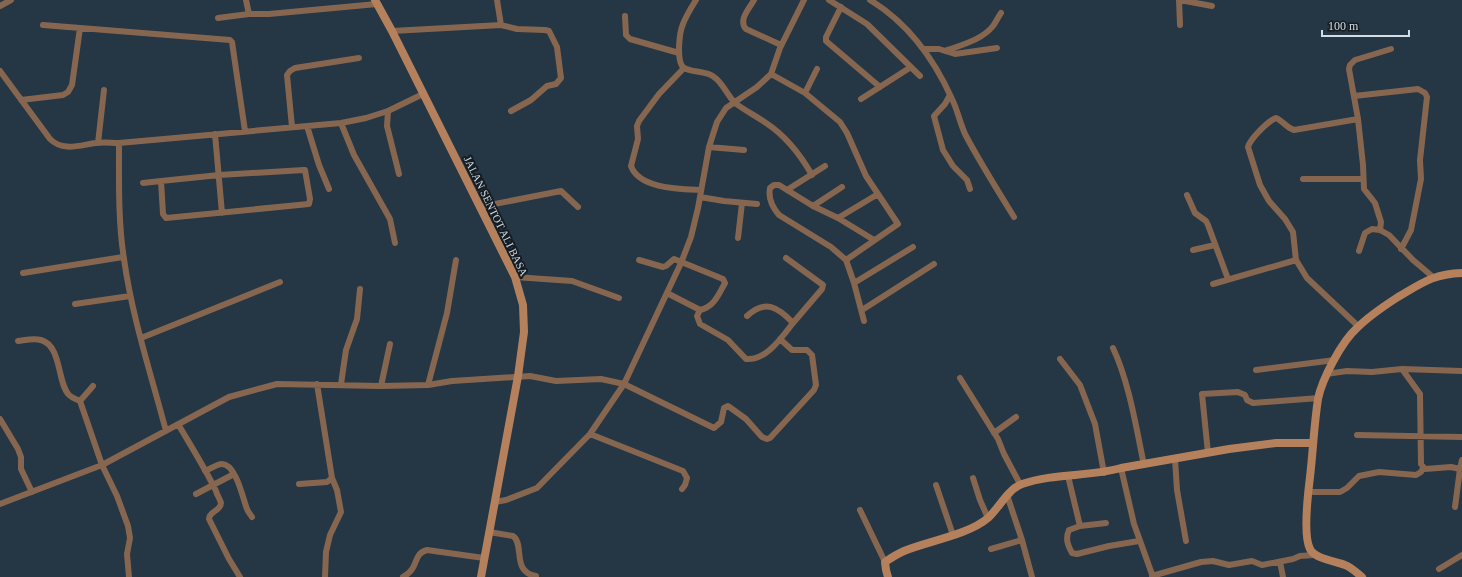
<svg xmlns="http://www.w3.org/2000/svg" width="1462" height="577" viewBox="0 0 1462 577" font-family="Georgia,serif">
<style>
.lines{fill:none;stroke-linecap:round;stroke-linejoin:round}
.street{stroke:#876650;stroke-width:6}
.secondary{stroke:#b5815d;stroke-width:8}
.labels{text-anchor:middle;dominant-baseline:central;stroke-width:4;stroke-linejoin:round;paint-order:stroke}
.street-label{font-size:11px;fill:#d2dde6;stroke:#151d23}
</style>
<rect width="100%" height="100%" fill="#253644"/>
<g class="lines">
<!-- street -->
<path class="street" d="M 246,0 L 249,14
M 497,0 L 501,25
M 696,0 C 691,8 686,16 683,24 C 679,33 677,58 682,66 C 687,73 706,70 714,77 C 723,83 727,95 735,103 C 744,110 756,116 766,123 C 786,136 800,154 812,175
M 754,0 C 749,9 738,20 746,29 L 781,45
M 829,0 L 867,24 L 920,76
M 870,0 C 908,23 934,59 952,99 C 958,111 960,124 966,136 C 981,164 998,191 1014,217
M 1179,0 L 1180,25
M 1180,0 L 1212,6
M 0,6 L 11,0
M 841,7 L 826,37 L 826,41 L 880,87
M 625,16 L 626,35 L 630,39 L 679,53
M 218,18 L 249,14 L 269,14 L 377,4
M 43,25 L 230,40 L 232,42 L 245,131
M 392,31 L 501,25 L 517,29 L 545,30 L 549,31 L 557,47 L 561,78 L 556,84 L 547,86 L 531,100 L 511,111
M 924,49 L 939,49 L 955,54 L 997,48
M 945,51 C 961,45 982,40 993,26 C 996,22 998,17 1001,13
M 684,68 L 659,94 L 639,121 L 637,126 L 638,139 L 631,166 C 639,189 681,189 701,190
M 0,71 L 50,139 C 63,152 80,145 96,143 C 104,142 111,143 119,143 L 341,123 L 366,118 L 388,111 L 423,94
M 771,74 L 805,93 L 840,122 L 847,133 L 866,176 L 898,224 L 846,260
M 805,93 L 817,69
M 950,95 L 945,104 L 934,116 L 935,120 L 943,150 L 953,166 L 967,180 L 970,189
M 1354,96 L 1418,89 L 1425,93 L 1427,97 L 1420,160 L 1421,179 L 1411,230 L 1401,249
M 861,99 L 911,67
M 21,100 L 63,95 L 68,92 L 72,85 L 80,28
M 388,111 L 387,126 L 399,174
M 341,123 L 354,155 L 390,219 L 395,243
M 307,126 L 319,165 L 329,189
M 292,127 L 287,75 L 290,71 L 295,68 L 359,58
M 215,134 L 222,213
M 98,143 L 104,90
M 119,143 C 119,181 118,221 124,259 C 132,317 151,374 166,431
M 709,147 L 744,150
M 304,170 L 305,170 L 310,199 L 309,204 L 166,218 L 163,214 L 161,181 L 219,175 Z
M 1303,179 L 1363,179
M 143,183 L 161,181
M 787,190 L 825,166
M 1187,195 L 1195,213 L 1206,221 L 1208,225 L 1228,279
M 700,197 L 724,201 L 757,204
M 813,206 L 842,187
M 479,207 L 561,191 L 578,207
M 838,218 L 878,194
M 1380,230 L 1381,222 L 1375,203 L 1364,189 L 1363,165 L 1358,119 L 1349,69 L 1350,65 L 1355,60 L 1391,49
M 738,238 L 742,203
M 1193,250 L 1215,245
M 1359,251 L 1365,233 L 1372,229 L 1380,230 L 1389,235 L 1413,260 L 1433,277
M 786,258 L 823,285 L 822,289 L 793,323
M 639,260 L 663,267 L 666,266 L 674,259 L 723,279 L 725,283 C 719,294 714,307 700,310
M 23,273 L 123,257
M 515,277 L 572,281 L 619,298
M 854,283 L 913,247
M 1213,284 L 1296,260
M 667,293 L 700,310 L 697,316 L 700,324 L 728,340 L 746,359 C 766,361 782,337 793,323 C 778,307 765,299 747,316
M 75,304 L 130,296
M 862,310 L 934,264
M 864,321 L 854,283 L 846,260 L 831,247 L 779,215 C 773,208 768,198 770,188 L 774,185 L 779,185 L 813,206 L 838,218 L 874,240
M 1358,326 L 1307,278 L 1296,260 L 1293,232 L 1285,219 L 1269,201 L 1260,185 L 1248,147 C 1250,139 1268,121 1276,118 C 1283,121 1287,128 1294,130 L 1358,119
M 141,338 L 280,282
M 18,341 C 26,340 33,338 41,340 C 62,346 57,383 69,395 C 72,398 76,399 80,401
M 1113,348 C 1129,382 1136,427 1144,465
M 1060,359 L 1080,385 L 1095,424 L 1104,473
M 1402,369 L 1462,371
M 1256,370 L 1335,360
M 1326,374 L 1347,371 L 1372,372 L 1402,369 L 1420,394 L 1421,464 L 1425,469 L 1451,467 L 1460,469 L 1462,460
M 960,378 L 998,439 L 1004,454 L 1020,484
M 341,384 L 346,350 L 357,319 L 360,289
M 428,385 L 447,313 L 456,260
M 93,386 L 80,401 L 102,465 L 117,496 L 128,526 L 130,538 L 127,554 L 129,577
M 381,386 L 390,344
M 0,419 L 18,449 L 21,457 L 21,469 L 32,492
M 178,424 C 191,446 205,468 216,491 C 217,495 220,499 221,503 C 221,511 209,511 209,519 L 229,559 L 240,577
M 994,433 L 1016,417
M 590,434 L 683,471 L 687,478 L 685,485 L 682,489
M 1357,435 L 1462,437
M 1208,453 L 1202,394 L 1238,392 L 1245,395 L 1247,400 L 1253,403 L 1319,398
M 1175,459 L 1177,490 L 1186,541
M 1121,468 L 1134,524 L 1153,577
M 205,471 C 210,469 217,464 222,464 C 236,464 243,499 247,509 C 248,512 250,514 252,517
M 1068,476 L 1080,526
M 973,478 L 980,500 L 988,518
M 299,484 L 327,482 L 332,478 L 317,384
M 936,485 L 953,535
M 1309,492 L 1340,492 L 1347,488 L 1359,476 L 1379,472 L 1416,475 L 1421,472 L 1423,468
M 196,494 L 234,474
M 1007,495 L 1022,540 L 1032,577
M 495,502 L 506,500 L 537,488 L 590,434 L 624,384 L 681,263 L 691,237 L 698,208 L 709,147 L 717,122 L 726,108 L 757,87 L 771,74 L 780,48 L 804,0
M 0,504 L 102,465 L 229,397 L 277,384 L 381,386 L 428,385 L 452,381 L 530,376 L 556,381 L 601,379 L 624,384 L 714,428 L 721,422 L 724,408 L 728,406 L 746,419 L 762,437 L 767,439 L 770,438 L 814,390 L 816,385 L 812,355 L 807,350 L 792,350 L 780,339
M 1455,507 L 1460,469
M 860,510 L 885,562
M 1106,523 L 1080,526 L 1069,530 C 1065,539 1068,546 1072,553 L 1077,554 L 1109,546 L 1139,541
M 489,532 L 513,536 C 525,544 511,572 536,576
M 991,549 L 1022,540
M 1280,562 L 1283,577
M 1439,569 L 1462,555
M 1152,576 L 1201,562 L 1213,561 L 1229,565 L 1252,561 L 1262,565 L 1293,559 L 1300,556 L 1314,555
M 325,577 L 326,552 L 330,535 L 341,512 L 337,490 L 332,478
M 403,577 C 420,568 412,554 427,550 L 484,558"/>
<!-- secondary -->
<path class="secondary" d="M 375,0 L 392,31 L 515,277 L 523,305 L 524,332 L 518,376 L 481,577
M 888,577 L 886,570 L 885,562 C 891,558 897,554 904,551 C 928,541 968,535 988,518 C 999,508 1008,489 1022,484 C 1054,473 1089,477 1121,468 L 1229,449 L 1276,443 L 1313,443
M 1362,577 C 1357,573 1351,567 1345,565 C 1335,561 1315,559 1310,549 C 1303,536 1308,493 1310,477 C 1313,451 1314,425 1318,399 C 1322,379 1342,341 1357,328 C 1369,316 1384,306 1398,297 C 1422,283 1433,274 1462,273"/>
</g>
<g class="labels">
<!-- street labels -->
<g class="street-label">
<text transform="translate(496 216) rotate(64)">JALAN SENTOT ALI BASA</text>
</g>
</g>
<!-- scale -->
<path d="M1322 30v6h87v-6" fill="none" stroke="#d2dde6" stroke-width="2"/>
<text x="1328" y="30" font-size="12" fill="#d2dde6" stroke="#151d23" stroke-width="3" paint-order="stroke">100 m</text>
</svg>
